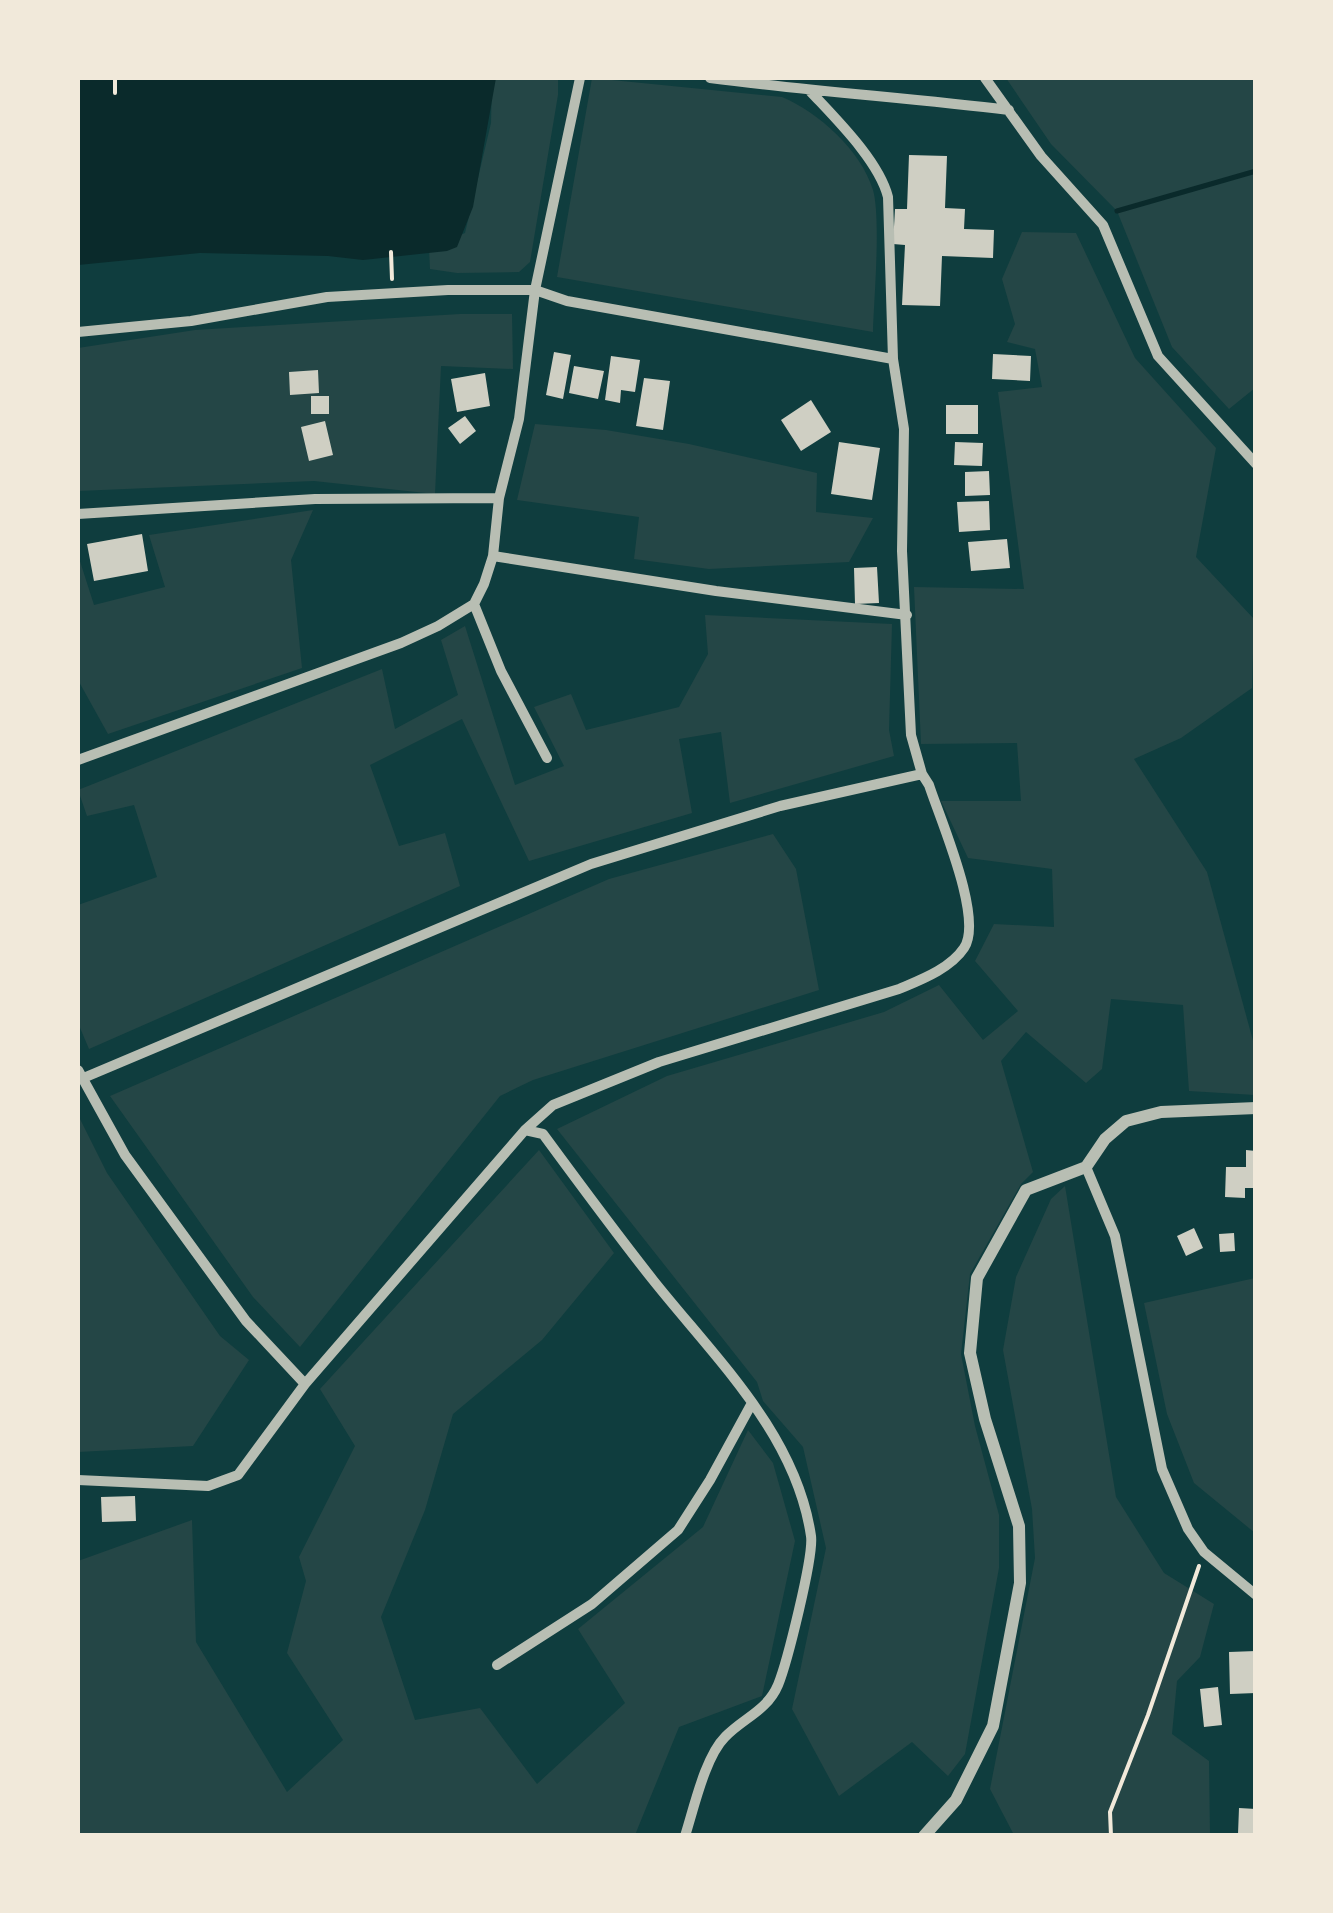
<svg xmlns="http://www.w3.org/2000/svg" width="1333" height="1913" viewBox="0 0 1333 1913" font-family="Inter,sans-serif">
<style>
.green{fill:#244646}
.water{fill:#0a2a2b}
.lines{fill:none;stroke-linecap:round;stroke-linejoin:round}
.stream{stroke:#0a2a2b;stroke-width:5}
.building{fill:#cfcfc3}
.path{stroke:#f1e9da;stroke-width:4}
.minor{stroke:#b8beb3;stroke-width:10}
.tertiary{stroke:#b8beb3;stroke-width:12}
</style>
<rect width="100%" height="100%" fill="#0f3d3e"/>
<!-- green -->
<path class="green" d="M 492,78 L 558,78 L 558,95 L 530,262 L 519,272 L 457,273 L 430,269 L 429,248 L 465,233 L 491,123 Z
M 592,78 L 782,97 C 818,112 861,150 873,190 C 881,218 874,299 873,332 L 557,277 Z
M 1006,78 L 1255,78 L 1255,388 L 1229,409 L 1172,347 L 1117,211 L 1051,144 Z
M 1022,232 L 1076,233 L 1135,358 L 1216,448 L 1196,557 L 1254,619 L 1252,688 L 1181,738 L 1134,759 L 1207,872 L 1255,1048 L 1255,1095 L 1189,1091 L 1183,1005 L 1111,999 L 1102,1069 L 1086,1083 L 1026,1032 L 1001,1061 L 1033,1172 L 1021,1184 L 970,1274 L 961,1354 L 975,1426 L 999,1515 L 999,1568 L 965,1754 L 948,1776 L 912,1742 L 839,1796 L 792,1709 L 826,1548 L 803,1447 L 763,1401 L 757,1382 L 557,1129 L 667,1076 L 884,1012 L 939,985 L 983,1040 L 1018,1011 L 975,961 L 994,924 L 1054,927 L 1052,869 L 968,858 L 941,801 L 1021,801 L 1017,743 L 921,744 L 914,587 L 1024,589 L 998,392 L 1042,387 L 1035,349 L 1007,342 L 1015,324 L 1002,279 Z
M 460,314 L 512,314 L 513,369 L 441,366 L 435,494 L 314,481 L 78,491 L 78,348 L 195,330 Z
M 535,424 L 606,430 L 689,444 L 817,473 L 816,512 L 873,518 L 849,562 L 709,569 L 634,559 L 639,517 L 517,500 Z
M 313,510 L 291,560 L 302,668 L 108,734 L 78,680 L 78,555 L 94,605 L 165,587 L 149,535 Z
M 705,615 L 892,624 L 889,730 L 894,756 L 730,803 L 721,732 L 679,739 L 692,813 L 529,861 L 462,719 L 370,765 L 399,846 L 445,833 L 460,886 L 89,1049 L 78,1023 L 78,905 L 157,877 L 134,805 L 87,816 L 78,790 L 382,669 L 395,729 L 458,695 L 441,640 L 465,626 L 515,785 L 564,766 L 534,707 L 571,694 L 586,730 L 679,707 L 708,654 Z
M 773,834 L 796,869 L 819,990 L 533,1080 L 500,1096 L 300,1347 L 253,1297 L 110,1096 L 609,879 Z
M 78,1115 L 107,1173 L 220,1336 L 249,1360 L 193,1446 L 78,1452 Z
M 539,1150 L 614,1253 L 542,1340 L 453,1414 L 425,1510 L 381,1617 L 415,1720 L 480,1708 L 537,1784 L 625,1703 L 578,1629 L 703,1527 L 748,1430 L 773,1463 L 795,1541 L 762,1696 L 679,1727 L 635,1835 L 78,1835 L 78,1561 L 192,1520 L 196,1642 L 287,1792 L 343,1740 L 287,1653 L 306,1581 L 299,1557 L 355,1446 L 320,1389 Z
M 1065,1186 L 1116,1497 L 1164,1573 L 1214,1604 L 1200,1657 L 1177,1681 L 1172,1734 L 1209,1761 L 1210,1835 L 1014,1835 L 990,1789 L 1035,1558 L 1032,1509 L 1003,1350 L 1016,1277 L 1051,1199 Z
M 1255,1278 L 1256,1278 L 1255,1533 L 1194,1483 L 1167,1414 L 1144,1303 Z"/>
<!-- water -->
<path class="water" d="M 78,78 L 496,78 L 473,207 L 457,247 L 447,251 L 363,260 L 328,256 L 200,253 L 78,265 Z"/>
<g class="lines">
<!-- stream -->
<path class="stream" d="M 1117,211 L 1256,171"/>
</g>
<!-- building -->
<path class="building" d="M 909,155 L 947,156 L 945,208 L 965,209 L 964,229 L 994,230 L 993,258 L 942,256 L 940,306 L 902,305 L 905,245 L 893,244 L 895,209 L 907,209 Z
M 554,352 L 571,355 L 563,399 L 546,395 Z
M 993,354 L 1031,356 L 1030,381 L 992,379 Z
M 611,356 L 640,360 L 635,392 L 621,390 L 620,403 L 605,400 Z
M 574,366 L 604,371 L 598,399 L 569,393 Z
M 318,370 L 319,393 L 290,395 L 289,372 Z
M 485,373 L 490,406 L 457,412 L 451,379 Z
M 644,378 L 670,381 L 663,430 L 636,426 Z
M 311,396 L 329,396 L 329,414 L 311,414 Z
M 811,400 L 831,432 L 801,451 L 781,420 Z
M 946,405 L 978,405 L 978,434 L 946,434 Z
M 465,416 L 476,431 L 460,444 L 448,428 Z
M 325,421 L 333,455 L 309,461 L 301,427 Z
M 839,442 L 880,448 L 872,500 L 831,494 Z
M 955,442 L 983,443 L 982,466 L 954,465 Z
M 989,471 L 990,495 L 965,496 L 965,472 Z
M 989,501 L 990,530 L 959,532 L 957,502 Z
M 142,534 L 148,571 L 94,581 L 87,544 Z
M 1007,539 L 1010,568 L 971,571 L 968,542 Z
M 877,567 L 879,603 L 855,604 L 854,568 Z
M 1246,1150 L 1256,1151 L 1256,1188 L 1245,1188 L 1245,1198 L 1225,1197 L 1226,1167 L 1246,1167 Z
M 1194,1228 L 1203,1248 L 1186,1256 L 1177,1236 Z
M 1234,1233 L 1235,1251 L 1220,1252 L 1219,1234 Z
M 135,1496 L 136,1521 L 102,1522 L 101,1497 Z
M 1256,1651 L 1256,1693 L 1230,1694 L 1229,1652 Z
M 1218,1687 L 1222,1725 L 1204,1727 L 1200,1689 Z
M 1239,1808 L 1256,1809 L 1256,1835 L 1238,1834 Z"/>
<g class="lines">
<!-- path -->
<path class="path" d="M 115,78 L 115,93
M 391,252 L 392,279
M 1111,1836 L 1110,1812 L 1148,1715 L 1199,1566"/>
<!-- minor -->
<path class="minor" d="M 710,78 C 809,91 909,98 1009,110
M 985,78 L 1041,156 L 1103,225 L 1158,356 L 1256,464
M 78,332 L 191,321 L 327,297 L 448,290 L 535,290 L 567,301 L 893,359
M 78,514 L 315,499 L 499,498
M 493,556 L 716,591 L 907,615
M 474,604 L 501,671 L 547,758
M 78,760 L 401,643 L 438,626 L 474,604 L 484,584 L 493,556 L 499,498 L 519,419 L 535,290 L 580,78
M 78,1070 L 125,1155 L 246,1321 L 305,1384
M 81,1079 L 591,864 L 780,806 L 922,774
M 525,1130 L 543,1134 C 579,1183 615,1232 653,1280 C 715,1358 796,1434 811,1536 C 814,1556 787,1663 778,1685 C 767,1711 743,1718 725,1737 C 705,1757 694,1808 685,1836
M 1086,1167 L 1115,1236 L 1162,1469 L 1188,1529 L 1204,1552 L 1256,1595
M 78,1480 L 208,1486 L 238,1475 L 305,1384 L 525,1130 L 553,1105 L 659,1062 L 899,989 C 920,980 950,969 964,948 C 984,919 940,819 929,785 L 922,774 L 911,735 L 902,551 L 904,429 L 893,359 L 888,197 C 879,161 836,119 810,91
M 497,1665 L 592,1604 L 678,1530 L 710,1480 L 752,1403"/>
<!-- tertiary -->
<path class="tertiary" d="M 924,1836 L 956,1800 L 993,1726 L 1020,1583 L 1019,1526 L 985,1419 L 970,1353 L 977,1278 L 1026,1190 L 1086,1167 L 1105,1139 L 1126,1121 L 1161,1112 L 1256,1108"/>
</g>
<!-- border -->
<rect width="1333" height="1913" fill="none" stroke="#f1e9da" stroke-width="160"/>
</svg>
